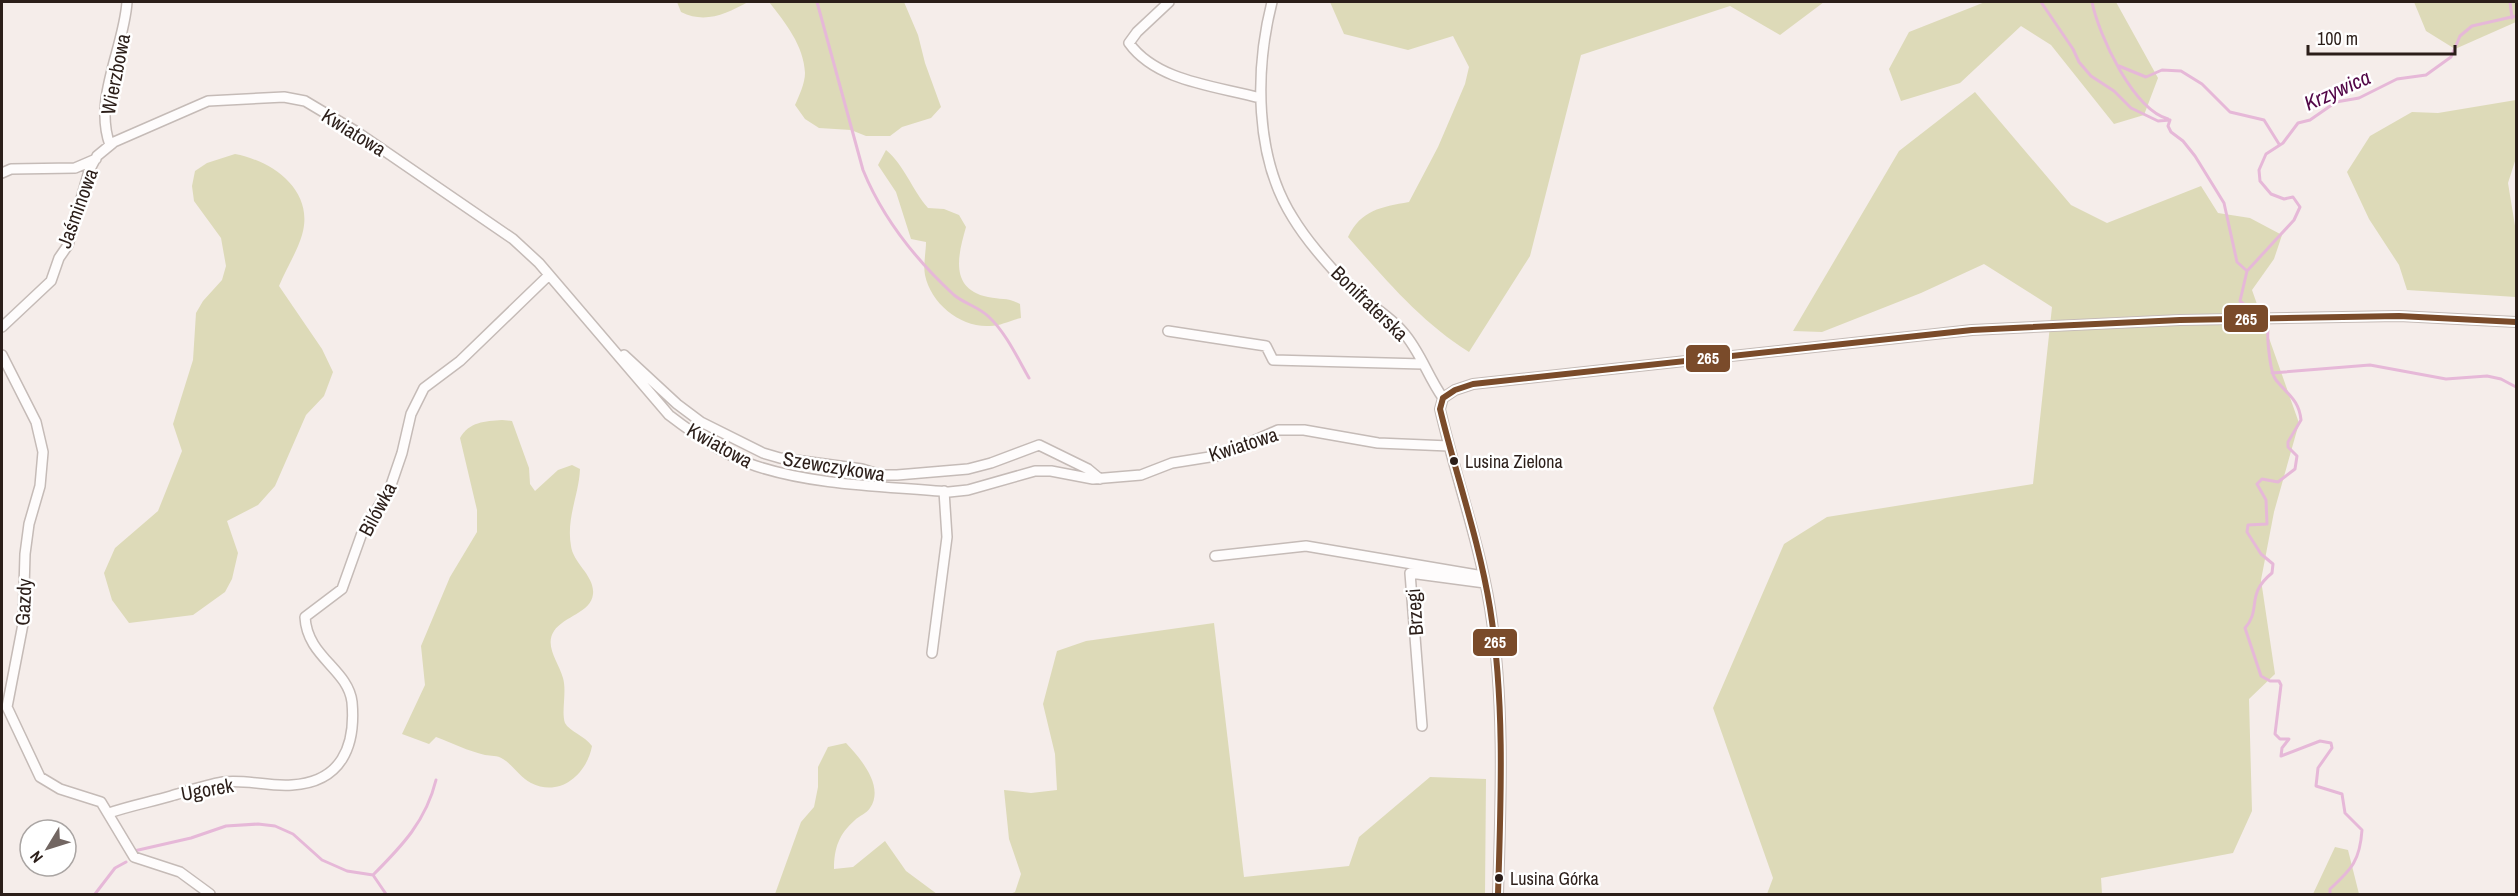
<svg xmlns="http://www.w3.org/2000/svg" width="2518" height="896" viewBox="0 0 2518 896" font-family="'Archivo Narrow',sans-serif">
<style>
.green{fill:#dddab8}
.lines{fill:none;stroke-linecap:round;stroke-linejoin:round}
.stream{stroke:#e6b8d8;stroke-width:3}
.minor-casing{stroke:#c5bbb7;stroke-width:12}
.minor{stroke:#fefcfc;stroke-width:9}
.bus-1-casing{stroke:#fff;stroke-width:10}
.bus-1{stroke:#7a4b2a;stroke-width:6}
.bus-dot{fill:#2b1e19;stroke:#fff;stroke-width:2}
.labels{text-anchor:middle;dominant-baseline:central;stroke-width:5;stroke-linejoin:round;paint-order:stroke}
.bus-label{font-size:18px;fill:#2b1e19;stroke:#fff;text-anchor:start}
.street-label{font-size:20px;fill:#2b1e19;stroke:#fff}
.water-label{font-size:21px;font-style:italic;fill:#510647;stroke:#fff}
.line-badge{stroke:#fff;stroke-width:2}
.badge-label{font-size:16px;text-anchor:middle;font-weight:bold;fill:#fff}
</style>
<rect width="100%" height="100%" fill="#f5edea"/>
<!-- green -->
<path class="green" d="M 677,2 L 748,2 C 726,14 705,24 681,12 Z
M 769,2 L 904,2 L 918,35 L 925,63 L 941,107 L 931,118 L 902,127 L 890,136 L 866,136 L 851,130 L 819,128 L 805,119 L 795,105 C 799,96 805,83 805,73 C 804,46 785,22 769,2 Z
M 1330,2 L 1824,2 L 1780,35 L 1730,6 L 1581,55 L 1530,256 L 1469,352 C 1421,322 1385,279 1348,237 C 1361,210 1381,207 1409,202 L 1438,147 L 1465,84 L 1469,67 L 1453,36 L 1408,50 L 1344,34 Z
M 1985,2 L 2116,2 L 2158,78 L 2144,115 L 2114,124 L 2051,45 L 2021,26 L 1960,83 L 1901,101 L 1889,69 L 1909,32 Z
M 2414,2 L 2516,2 L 2516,22 L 2455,49 L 2426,31 Z
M 1975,92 L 2071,205 L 2107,223 L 2201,186 L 2218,213 L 2250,218 L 2282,235 L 2274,259 L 2252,290 L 2299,423 L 2274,512 L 2261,580 L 2275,674 L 2249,699 L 2252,811 L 2233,853 L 2101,878 L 2102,894 L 1767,894 L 1773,878 L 1713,708 L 1784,544 L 1827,517 L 2033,484 L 2052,307 L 1984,264 L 1921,293 L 1822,332 L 1793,331 L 1899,151 Z
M 2516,100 L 2516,158 L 2508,183 L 2516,232 L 2516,297 L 2407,290 L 2399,265 L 2369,219 L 2347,172 L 2370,136 L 2412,112 L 2438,113 Z
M 886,150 C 905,166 912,190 928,208 L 944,209 L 959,215 L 966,227 C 958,255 949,289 988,297 C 1001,300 1007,297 1020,304 L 1021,318 C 1011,320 1000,326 990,326 C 961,328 931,304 925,275 C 923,265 926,252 926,242 L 911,239 L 896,192 L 878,165 Z
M 235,154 C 273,161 315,191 302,235 C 297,252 286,269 279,286 L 322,349 L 333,372 L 324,396 L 306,415 L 275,486 L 258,505 L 227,521 L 238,553 L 232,579 L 225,592 L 193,615 L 129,623 L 112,600 L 104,573 L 115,548 L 158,511 L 182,451 L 173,424 L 193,360 L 196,313 L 203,301 L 222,280 L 226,266 L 221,238 L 194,201 L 192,186 L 195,171 L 207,163 Z
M 502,420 L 512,421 L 529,468 L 530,484 L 535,491 L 558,470 L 572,465 L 580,469 C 579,495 566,518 571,546 C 573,563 595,576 593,594 C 591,613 564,616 554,631 C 544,646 559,663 563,678 C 567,692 561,712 565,723 C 569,731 585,736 592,746 C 587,774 560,798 531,783 C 520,777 513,765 503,759 C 497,755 491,756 485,755 C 468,751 452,743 436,737 L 429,744 L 402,734 L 425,685 L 421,646 L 450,577 L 477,532 L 477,510 L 460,438 C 469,422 485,421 502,420 Z
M 1214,623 L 1244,877 L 1349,866 L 1359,837 L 1430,777 L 1486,779 L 1485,894 L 1010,894 L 1015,892 L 1021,874 L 1009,839 L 1004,790 L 1031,793 L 1057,790 L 1055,754 L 1043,704 L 1057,651 L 1086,641 Z
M 846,743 C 860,758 885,786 870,808 C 867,813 859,816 855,820 C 839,834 834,848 834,869 L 853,867 L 885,841 L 906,871 L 937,894 L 775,894 L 801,822 L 814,807 L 818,787 L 818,767 L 828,747 Z
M 2335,847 L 2348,850 L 2359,894 L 2313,894 Z"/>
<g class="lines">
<!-- stream -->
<path class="stream" d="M 817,2 L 863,170 C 883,219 915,259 954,295 C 965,304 979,307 989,317 C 1006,333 1017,357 1029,378
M 2041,2 L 2073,49 L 2079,62 L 2091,76 L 2114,91 L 2131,108 L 2158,121 L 2170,120
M 2092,2 C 2099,36 2133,109 2168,119
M 2510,2 L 2512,18
M 2119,66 L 2146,77 L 2162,70 L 2181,71 L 2202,84 L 2230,112 L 2264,120 L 2279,144
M 2170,120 L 2168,126 L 2171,132 L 2183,141 L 2195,156 L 2224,203 L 2237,262 L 2247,271
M 2257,315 L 2240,301 L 2247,271 L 2294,220 L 2300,207 L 2293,197 L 2284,199 L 2271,194 L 2260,181 L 2259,170 L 2266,154 L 2283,143 L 2298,123 L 2310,120 L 2336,102 L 2359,98 L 2397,79 L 2426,75 L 2451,57 L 2460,36 L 2472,26 L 2516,16
M 2260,321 L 2268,329 C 2267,339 2270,373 2276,380 C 2288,395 2299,400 2301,420 L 2288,442 L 2288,447 L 2297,456 L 2295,469 L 2278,482 L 2262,479 L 2257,484 L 2266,500 L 2267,524 L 2248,525 L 2247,532 L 2261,554 L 2273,564 L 2272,573 C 2245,595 2262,609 2245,628 L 2261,676 L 2270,681 L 2279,681 L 2281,685 L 2275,734 L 2280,739 L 2289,739 L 2282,748 L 2281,756 L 2320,741 L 2331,743 L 2332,748 L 2318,768 L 2316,786 L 2342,794 L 2345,813 L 2362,830 C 2360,860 2352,869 2330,889 L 2330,894
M 2272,373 L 2370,365 L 2446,379 L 2487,376 L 2501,379 L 2516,387
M 134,851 L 191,838 L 226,826 L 258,824 L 275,826 L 293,834 L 322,860 L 347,871 L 373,875 L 386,894
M 373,875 C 402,846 426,821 436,780
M 95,894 L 115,868 L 126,862"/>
<defs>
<path id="minor" d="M 1169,2 L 1137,32 L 1129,43 C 1157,82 1217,86 1260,98
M 1272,2 C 1255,69 1254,157 1293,218 C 1307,241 1326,262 1344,282 C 1361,301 1387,312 1403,332 C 1420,351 1428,377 1443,398
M 110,145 C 93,99 124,48 127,2
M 2,173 L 11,169 L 75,168 L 96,159
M 2,327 L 51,281 L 59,258 L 68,245 L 89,171 L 97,156 L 114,142 L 208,101 L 284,97 L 305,101 L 357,132 L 513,239 L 539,263 L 669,415 C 695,435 725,456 756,466 C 817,486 886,486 949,492 L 968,490 L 1035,471 L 1051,471 L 1093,479 L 1141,475 L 1172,463 L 1222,455 L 1278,430 L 1304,430 L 1378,443 L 1449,446
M 1168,331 L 1266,346 L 1273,360 L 1423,364
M 2,355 L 36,422 L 43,452 L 40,486 L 29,524 L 25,554 L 23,624 L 7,707 L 40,777 L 60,789 L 101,802 L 134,857 L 180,872 L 210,894
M 624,355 L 677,404 L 701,422 L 763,453 L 780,458 L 862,469 L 881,475 L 897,475 L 968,469 L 991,463 L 1039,445 L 1088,469 L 1100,479
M 1443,398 L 1455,390 L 1473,384 L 1972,330 L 2180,320 L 2399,316 L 2516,322
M 1443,398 L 1440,409 C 1455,475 1479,541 1490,608 C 1505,703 1501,799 1498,894
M 1215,556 L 1306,546 L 1483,576
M 932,653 L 947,537 L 944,491
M 1422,726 L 1410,573 L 1485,583
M 109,813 C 129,806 150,802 171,796 C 188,791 206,785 223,782 C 246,779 269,787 292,785 C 341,782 356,747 352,702 C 348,669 307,657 305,617 L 342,589 L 362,533 L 390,488 L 402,453 L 411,414 L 424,388 L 460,361 L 549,275"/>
</defs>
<!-- minor casing -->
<use href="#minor" class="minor-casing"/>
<!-- minor -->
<use href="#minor" class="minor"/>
<defs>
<path id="bus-1" d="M 1443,398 L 1455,390 L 1473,384 L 1972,330 L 2180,320 L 2399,316 L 2516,322
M 1443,398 L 1440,409 C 1456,475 1479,540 1490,608 C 1505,702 1501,799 1498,894"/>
</defs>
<!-- bus-1 casing -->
<use href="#bus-1" class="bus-1-casing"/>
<!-- bus-1 -->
<use href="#bus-1" class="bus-1"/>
</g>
<!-- markers -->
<g class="bus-dot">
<circle cx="1454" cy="461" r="5"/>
<circle cx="1499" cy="878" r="5"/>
</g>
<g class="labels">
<!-- bus labels -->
<g class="bus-label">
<text x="1465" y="461">Lusina Zielona</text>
<text x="1510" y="878">Lusina Górka</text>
</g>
<!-- street labels -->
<g class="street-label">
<text transform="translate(115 74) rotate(-79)">Wierzbowa</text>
<text transform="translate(354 132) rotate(32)">Kwiatowa</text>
<text transform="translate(77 208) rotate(-70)">Jaśminowa</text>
<text transform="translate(1370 303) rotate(44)">Bonifraterska</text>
<text transform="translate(1243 444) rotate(-18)">Kwiatowa</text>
<text transform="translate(720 445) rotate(29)">Kwiatowa</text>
<text transform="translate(834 466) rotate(9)">Szewczykowa</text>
<text transform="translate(377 509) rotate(-62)">Bilówka</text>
<text transform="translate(23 602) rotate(-87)">Gazdy</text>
<text transform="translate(1414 612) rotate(-94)">Brzegi</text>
<text transform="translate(207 789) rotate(-10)">Ugorek</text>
</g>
<!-- water labels -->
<g class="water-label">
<text transform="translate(2337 90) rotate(-24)">Krzywica</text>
</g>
</g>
<g class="line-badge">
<rect x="2223" y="304" width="46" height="29" rx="6" fill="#7a4b2a"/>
<rect x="1685" y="344" width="46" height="29" rx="6" fill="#7a4b2a"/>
<rect x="1472" y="628" width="46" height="29" rx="6" fill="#7a4b2a"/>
</g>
<g class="badge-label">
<text x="2246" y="325">265</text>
<text x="1708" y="364">265</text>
<text x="1495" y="648">265</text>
</g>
<!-- border -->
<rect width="2518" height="896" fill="none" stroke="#2b1e19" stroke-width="6"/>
<!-- north arrow -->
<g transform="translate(48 848) rotate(232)"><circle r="28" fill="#ffffff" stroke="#aaa5a3" stroke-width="1.5"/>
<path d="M0-4.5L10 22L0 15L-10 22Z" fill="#726662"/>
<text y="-9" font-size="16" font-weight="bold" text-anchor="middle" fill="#2b1e19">N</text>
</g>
<!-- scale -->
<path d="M2308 45v9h147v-9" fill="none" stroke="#2b1e19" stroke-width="3"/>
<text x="2317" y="45" font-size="18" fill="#2b1e19" stroke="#ffffff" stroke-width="4.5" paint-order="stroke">100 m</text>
</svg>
